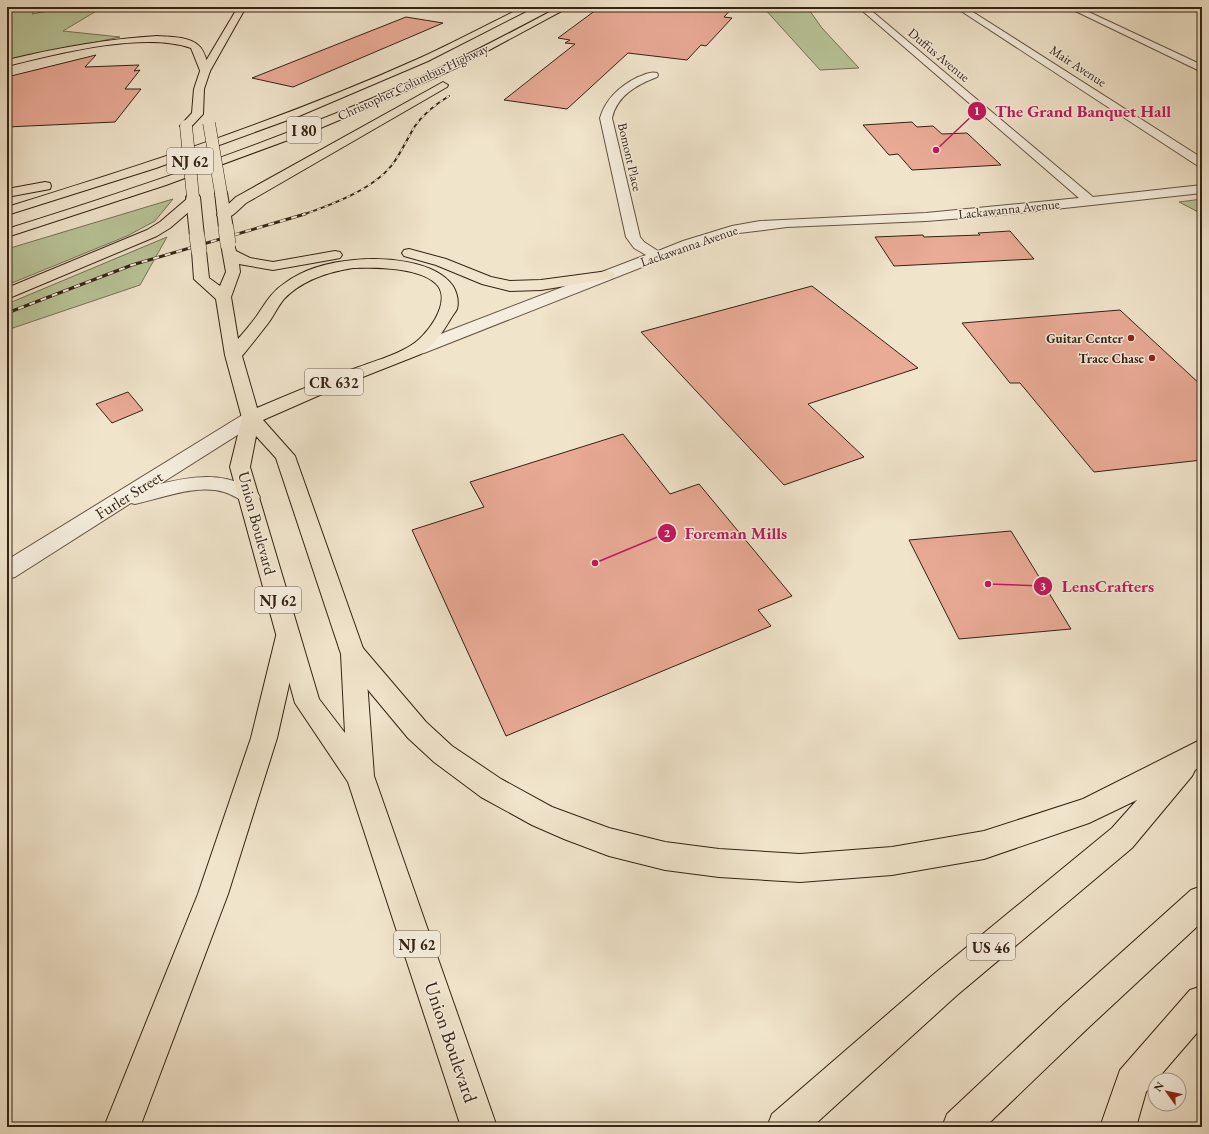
<svg xmlns="http://www.w3.org/2000/svg" width="1209" height="1134" viewBox="0 0 1209 1134" font-family="'EB Garamond',serif">
<style>
.green{fill:#b8c498;stroke:#767356}
.building{fill:#e9aa96;stroke:#352213}
.lines{fill:none;stroke-linecap:round;stroke-linejoin:round}
.minor-casing{stroke:#645241;stroke-width:2}
.major-casing{stroke:#352213;stroke-width:2}
.highway-casing{stroke:#352213;stroke-width:2}
.minor{fill:#f5eddd;fill-rule:evenodd}
.major{fill:#f0e4cb;fill-rule:evenodd}
.highway{fill:#f0e4cb;fill-rule:evenodd}
.rail-far1-casing{stroke:#352213;stroke-width:2}
.rail-casing{stroke:#352213;stroke-width:3}
.rail-far1{stroke:#f5eddd;stroke-width:1.5;stroke-dasharray:4;stroke-linecap:butt}
.rail{stroke:#f5eddd;stroke-width:2;stroke-dasharray:6;stroke-linecap:butt}
.major-bridge-far1-casing{stroke:#352213;stroke-width:13;stroke-linecap:butt}
.major-bridge-casing{stroke:#352213;stroke-width:16;stroke-linecap:butt}
.major-bridge-far1{stroke:#f0e4cb;stroke-width:12}
.major-bridge{stroke:#f0e4cb;stroke-width:15}
.poi-dot{fill:#8f2418;stroke:#f5eddd;stroke-width:1.5}
.labels{text-anchor:middle;dominant-baseline:central;stroke-width:3;stroke-linejoin:round;paint-order:stroke}
.far-street-label{font-size:13px;fill:#352213;stroke:#f5eddd}
.far-poi-label{font-size:13px;font-weight:bold;fill:#352213;stroke:#f5eddd;text-anchor:end}
.shield{fill:#f5eddd;stroke:#6f5f50;stroke-width:1}
.shield-label{font-size:15px;font-weight:bold;fill:#352213}
.street-label{font-size:16px;fill:#352213;stroke:#f5eddd}
.near-street-label{font-size:19px;fill:#352213;stroke:#f5eddd}
.leader{fill:none;stroke:#c2185b;stroke-width:1.5}
.callout-dot{fill:#c2185b;stroke:#f5eddd;stroke-width:1.5}
.mark-label{font-size:12px;text-anchor:middle;font-weight:bold;fill:#fff}
.callout-label{font-size:17px;text-anchor:middle;font-weight:bold;fill:#c2185b;stroke:#f5eddd;stroke-width:3;stroke-linejoin:round;paint-order:stroke}
</style>
<rect width="100%" height="100%" fill="#f0e4cb"/>
<filter id="stains"><feTurbulence type="fractalNoise" baseFrequency=".005" numOctaves="4"/><feColorMatrix values="0 0 0 0 .2 0 0 0 0 .09 0 0 0 0 .02 0 0 0 .5 -.17"/></filter>
<radialGradient id="worn" r=".72"><stop offset=".6" stop-color="#630" stop-opacity="0"/><stop offset="1" stop-color="#630" stop-opacity=".3"/></radialGradient>
<!-- green -->
<path class="green" d="M 7,7 L 39,7 L 32,14 L 70,7 L 103,7 L 63,31 L 120,37 L 7,61 Z
M 763,7 L 807,7 L 822,28 L 859,68 L 820,70 Z
M 173,199 L 155,221 L 127,236 L 7,285 L 7,249 Z
M 1202,199 L 1202,214 L 1179,202 Z
M 167,237 L 140,285 L 7,330 L 7,304 Z"/>
<!-- building -->
<path class="building" d="M 600,7 L 733,7 L 724,17 L 732,18 L 706,46 L 701,45 L 687,60 L 628,53 L 567,109 L 504,100 L 575,44 L 565,43 L 570,40 L 558,38 Z
M 406,17 L 443,23 L 293,87 L 252,78 Z
M 96,55 L 85,67 L 139,65 L 134,71 L 140,70 L 125,89 L 141,89 L 115,122 L 7,127 L 7,77 Z
M 912,122 L 917,127 L 933,126 L 942,134 L 967,133 L 1001,165 L 912,170 L 898,154 L 889,155 L 863,125 Z
M 1010,231 L 1034,259 L 894,266 L 875,237 L 923,235 L 924,237 L 980,235 L 978,233 Z
M 812,286 L 918,368 L 808,404 L 864,457 L 784,485 L 641,332 Z
M 1120,310 L 1202,386 L 1202,460 L 1094,472 L 1020,383 L 1010,383 L 962,323 Z
M 128,392 L 143,410 L 112,423 L 96,404 Z
M 623,434 L 670,494 L 699,484 L 792,596 L 758,610 L 771,626 L 506,736 L 412,530 L 484,507 L 470,482 Z
M 1011,531 L 1071,629 L 959,639 L 909,540 Z"/>
<g class="lines">
<defs>
<path id="minor" d="M 858,7 L 867,7 L 1093,197 L 1202,185 L 1202,193 L 990,216 L 926,221 L 787,227 L 739,233 L 693,247 L 424,353 L 418,354 L 412,353 L 410,349 L 412,345 L 646,255 L 634,248 L 626,237 L 600,118 C 606,98 620,86 638,77 C 644,75 650,71 657,73 L 658,75 L 657,77 C 636,85 617,96 612,118 L 640,237 L 644,242 L 658,251 L 683,241 L 732,226 L 760,221 L 926,213 L 1079,198 Z
M 955,7 L 965,7 L 1202,158 L 1202,167 L 1198,166 Z
M 1067,7 L 1078,7 L 1202,65 L 1202,72 Z
M 251,412 L 258,414 L 260,418 L 258,422 L 160,484 C 189,477 218,472 246,486 C 252,489 257,491 260,497 L 257,502 L 250,504 C 241,501 234,495 224,492 C 196,484 163,498 135,504 L 131,503 L 15,577 L 7,579 L 7,560 L 244,414 Z"/>
<path id="major" d="M 238,7 L 246,7 L 210,71 L 204,89 L 203,114 L 190,128 L 182,128 L 180,126 L 192,113 L 194,89 L 200,71 Z
M 221,189 L 226,190 L 227,193 L 233,228 L 231,231 L 226,232 L 221,231 L 219,228 L 215,193 L 216,190 Z
M 193,193 L 198,194 L 200,197 L 204,236 L 202,239 L 197,240 L 192,239 L 190,236 L 186,197 L 188,194 Z
M 228,240 L 233,241 L 236,251 L 250,258 L 273,262 L 335,251 L 340,252 L 342,255 L 340,258 L 335,259 L 273,270 L 239,264 L 240,272 L 231,297 L 238,339 C 244,332 250,325 256,317 C 265,304 271,292 285,283 C 304,269 330,262 354,260 C 383,257 435,260 453,286 C 457,293 459,301 457,309 C 455,313 452,316 450,320 C 443,332 433,346 421,354 L 345,384 L 263,420 L 295,456 L 365,654 L 374,776 L 497,1127 L 461,1127 L 348,782 L 295,703 L 230,467 L 242,418 L 225,355 L 216,299 L 194,279 L 192,251 L 194,248 L 199,247 L 204,248 L 206,251 L 209,278 L 220,286 L 226,272 L 221,244 L 223,241 ZM 353,268 C 375,267 423,267 438,286 C 451,304 426,337 410,346 C 394,356 374,361 356,368 C 323,380 290,394 257,408 L 242,356 C 251,345 260,334 269,322 C 274,315 278,306 284,299 C 302,280 328,272 353,268 ZM 256,436 L 276,458 L 341,654 L 345,733 L 319,699 L 250,467 Z
M 409,249 L 446,259 L 491,277 L 510,281 L 541,280 L 608,271 L 613,272 L 615,275 L 613,278 L 608,279 L 541,290 L 510,291 L 482,284 L 436,265 L 404,256 L 402,253 L 404,250 Z"/>
<path id="highway" d="M 523,7 L 534,7 L 428,61 L 299,116 L 156,168 L 7,215 L 7,207 C 147,164 286,118 420,58 C 455,42 489,24 523,7 Z
M 559,7 L 569,7 L 456,68 L 368,108 L 318,129 L 166,185 L 7,237 L 7,229 C 144,186 279,140 410,82 C 461,59 510,33 559,7 Z
M 157,36 C 169,37 188,36 198,45 C 205,50 207,63 210,71 L 209,73 L 201,73 L 191,48 C 143,31 56,54 7,66 L 7,60 C 57,48 106,39 157,36 Z
M 443,82 L 448,85 L 447,87 L 246,203 C 238,210 230,221 219,218 L 217,215 L 236,197 Z
M 45,182 L 50,183 L 51,186 L 50,189 L 7,197 L 7,189 Z
M 193,197 L 198,198 L 200,201 L 198,204 L 170,228 L 157,236 L 7,299 L 7,288 L 147,230 L 160,222 L 188,198 Z
M 288,627 L 296,629 L 300,636 L 277,738 L 228,894 L 140,1127 L 104,1127 L 198,894 L 251,738 L 276,636 L 280,629 Z
M 353,644 L 362,647 L 426,722 L 452,746 L 501,779 L 552,807 L 609,828 L 665,842 L 719,849 L 800,854 L 892,847 L 984,831 L 1083,799 L 1202,739 L 1202,766 L 1195,770 L 1192,776 L 1132,848 L 956,996 L 812,1127 L 767,1127 L 772,1114 L 934,974 L 1112,828 L 1137,800 L 1089,823 L 984,859 L 892,875 L 800,882 L 719,877 L 665,870 L 609,856 L 564,839 L 532,825 L 481,797 L 434,762 L 408,738 L 344,661 L 341,654 L 344,647 Z
M 1202,886 L 1202,922 L 1088,1028 L 985,1127 L 942,1127 L 947,1114 L 1064,1004 L 1191,890 Z
M 1202,986 L 1202,1027 L 1146,1092 L 1136,1127 L 1100,1127 L 1120,1070 L 1190,990 Z"/>
</defs>
<!-- minor casing -->
<use href="#minor" class="minor-casing"/>
<!-- major casing -->
<use href="#major" class="major-casing"/>
<!-- highway casing -->
<use href="#highway" class="highway-casing"/>
<!-- minor -->
<use href="#minor" class="minor"/>
<!-- major -->
<use href="#major" class="major"/>
<!-- highway -->
<use href="#highway" class="highway"/>
<defs>
<path id="rail-far1" d="M 302,215 C 331,205 372,190 392,165 C 401,153 407,139 415,126 C 424,113 436,104 449,96"/>
<path id="rail" d="M 7,313 L 132,265 L 305,214"/>
</defs>
<!-- rail-far1 casing -->
<use href="#rail-far1" class="rail-far1-casing"/>
<!-- rail casing -->
<use href="#rail" class="rail-casing"/>
<!-- rail-far1 -->
<use href="#rail-far1" class="rail-far1"/>
<!-- rail -->
<use href="#rail" class="rail"/>
<defs>
<path id="major-bridge-far1" d="M 209,123 L 221,193
M 186,126 L 193,197"/>
<path id="major-bridge" d="M 226,228 L 228,244
M 197,236 L 199,251"/>
</defs>
<!-- major-bridge-far1 casing -->
<use href="#major-bridge-far1" class="major-bridge-far1-casing"/>
<!-- major-bridge casing -->
<use href="#major-bridge" class="major-bridge-casing"/>
<!-- major-bridge-far1 -->
<use href="#major-bridge-far1" class="major-bridge-far1"/>
<!-- major-bridge -->
<use href="#major-bridge" class="major-bridge"/>
</g>
<!-- markers -->
<g class="poi-dot">
<circle cx="1131" cy="338" r="4"/>
<circle cx="1152" cy="358" r="4"/>
</g>
<g class="labels">
<!-- far-street labels -->
<g class="far-street-label">
<text transform="translate(939 55) rotate(40)">Duffus Avenue</text>
<text transform="translate(1078 66) rotate(33)">Mair Avenue</text>
<text transform="translate(413 82) rotate(-25)">Christopher Columbus Highway</text>
<text transform="translate(630 157) rotate(77)">Bomont Place</text>
<text transform="translate(1009 209) rotate(-6)">Lackawanna Avenue</text>
<text transform="translate(689 246) rotate(-19)">Lackawanna Avenue</text>
</g>
<!-- far-poi labels -->
<g class="far-poi-label">
<text x="1123" y="338">Guitar Center</text>
<text x="1144" y="358">Trace Chase</text>
</g>
<!-- shield labels -->
<g class="shield">
<rect x="287" y="117" width="34" height="26" rx="3"/>
<rect x="167" y="148" width="46" height="26" rx="3"/>
<rect x="305" y="369" width="58" height="26" rx="3"/>
<rect x="255" y="587" width="46" height="26" rx="3"/>
<rect x="394" y="931" width="46" height="26" rx="3"/>
<rect x="967" y="934" width="48" height="26" rx="3"/>
</g>
<g class="shield-label">
<text x="304" y="130">I 80</text>
<text x="190" y="161">NJ 62</text>
<text x="334" y="382">CR 632</text>
<text x="278" y="600">NJ 62</text>
<text x="417" y="944">NJ 62</text>
<text x="991" y="947">US 46</text>
</g>
<!-- street labels -->
<g class="street-label">
<text transform="translate(129 495) rotate(-32)">Furler Street</text>
<text transform="translate(257 523) rotate(75)">Union Boulevard</text>
</g>
<!-- near-street labels -->
<g class="near-street-label">
<text transform="translate(451 1042) rotate(71)">Union Boulevard</text>
</g>
</g>
<!-- callouts -->
<path class="leader" d="M936 150L977 111M595 563L667 533M988 584L1043 586"/>
<g class="callout-dot">
<circle cx="936" cy="150" r="4"/>
<circle cx="595" cy="563" r="4"/>
<circle cx="988" cy="584" r="4"/>
<circle cx="977" cy="111" r="10"/>
<circle cx="667" cy="533" r="10"/>
<circle cx="1043" cy="586" r="10"/>
</g>
<g class="mark-label">
<text x="977" y="115">1</text>
<text x="667" y="537">2</text>
<text x="1043" y="590">3</text>
</g>
<g class="callout-label">
<text x="1083" y="117">The Grand Banquet Hall</text>
<text x="736" y="539">Foreman Mills</text>
<text x="1108" y="592">LensCrafters</text>
</g>
<!-- margin -->
<rect width="1209" height="1134" fill="none" stroke="#f0e4cb" stroke-width="24"/>
<rect x="8" y="8" width="1193" height="1118" fill="none" stroke="#352213" stroke-width="2"/>
<rect x="12" y="12" width="1185" height="1110" fill="none" stroke="#352213"/>
<!-- north arrow -->
<g transform="translate(1167 1092) rotate(303)"><circle r="19" fill="#f5eddd" stroke="#a89c8c"/>
<path d="M0-3L7 15L0 10L-7 15Z" fill="#8f2418"/>
<text y="-6" font-size="11" font-weight="bold" text-anchor="middle" fill="#352213">N</text>
</g>
<rect width="100%" height="100%" filter="url(#stains)"/>
<rect width="100%" height="100%" fill="url(#worn)"/>
</svg>
